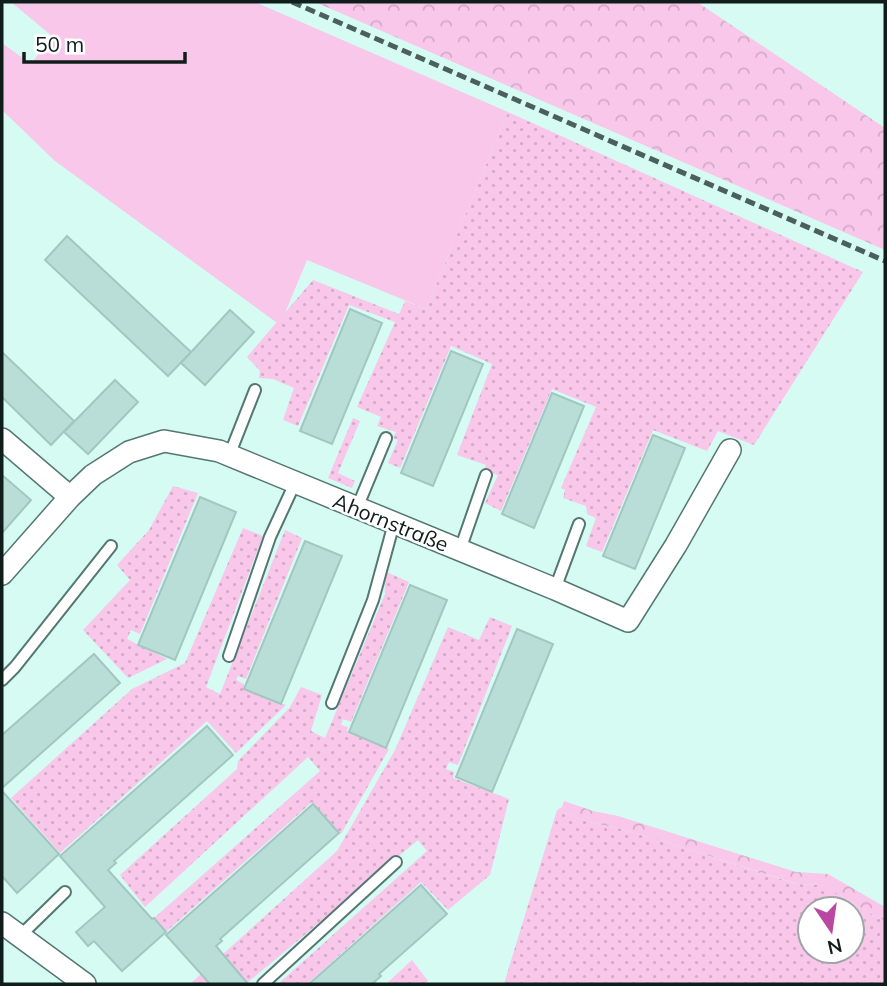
<svg xmlns="http://www.w3.org/2000/svg" width="887" height="986" viewBox="0 0 887 986" font-family="Mulish,sans-serif">
<style>
.grass{fill:url(#grass-dots);fill-rule:evenodd}
.forest{fill:url(#forest-crowns)}
.garden{fill:#f8c7ea}
.building{fill:#b9ded7;stroke:#a2c7c0;stroke-width:2}
.lines{fill:none;stroke-linecap:round;stroke-linejoin:round}
.service-casing{stroke:#557771;stroke-width:14}
.minor-casing{stroke:#557771;stroke-width:24}
.service{stroke:#fff;stroke-width:10}
.minor{stroke:#fff;stroke-width:21}
.rail{stroke:#4b605b;stroke-width:5;stroke-dasharray:10 5;stroke-linecap:butt}
.labels{text-anchor:middle;dominant-baseline:central;stroke-width:5;stroke-linejoin:round;paint-order:stroke}
.street-label{font-size:21px;fill:#101e1b;stroke:#fff}
</style>
<defs>
<pattern id="grass-dots" width="8" height="8" patternUnits="userSpaceOnUse" patternTransform="scale(1.75)"><rect width="8" height="8" fill="#f8c7ea"/><path d="M2 2h.1M6 6h.1" fill="none" stroke="#d4aac8" stroke-width="1.8" stroke-linecap="round"/></pattern>
<pattern id="forest-crowns" width="20" height="18" patternUnits="userSpaceOnUse" patternTransform="scale(1.75)"><rect width="20" height="18" fill="#f8c7ea"/><path d="M2 6a3 3 0 1 1 6 0M12 15a3 3 0 1 1 6 0" fill="none" stroke="#d4aac8"/></pattern>
</defs>
<rect width="100%" height="100%" fill="#d5fbf3"/>
<!-- grass -->
<path class="grass" d="M 508,112 L 863,272 L 754,445 L 718,431 L 707,451 L 653,430 L 602,552 L 586,546 L 596,518 L 587,514 L 586,506 L 563,498 L 565,490 L 561,488 L 596,407 L 552,389 L 501,511 L 485,503 L 498,475 L 484,471 L 486,465 L 457,455 L 492,364 L 451,346 L 400,468 L 388,463 L 398,440 L 393,438 L 396,432 L 377,426 L 381,417 L 357,407 L 395,322 L 349,305 L 298,426 L 283,420 L 294,388 L 273,379 L 259,378 L 260,371 L 247,357 L 313,280 L 399,314 L 405,301 L 426,309 Z
M 353,418 L 360,421 L 338,473 L 355,481 L 352,488 L 328,478 Z
M 173,486 L 198,493 L 140,634 L 131,630 L 127,639 L 167,659 L 128,678 L 83,630 L 130,580 L 117,565 L 149,530 Z
M 243,528 L 263,536 L 206,687 L 220,694 L 285,530 L 302,538 L 246,679 L 238,676 L 236,680 L 244,684 L 244,689 L 281,704 L 286,705 L 236,753 L 207,721 L 60,853 L 11,798 L 132,689 L 185,663 Z
M 384,571 L 409,582 L 351,722 L 343,719 L 341,725 L 348,727 L 347,731 L 389,749 L 341,834 L 312,802 L 166,932 L 154,918 L 320,771 L 308,757 L 145,907 L 120,875 L 237,769 L 238,761 L 290,707 L 301,687 L 322,695 L 311,731 L 325,738 L 385,594 Z
M 490,617 L 512,626 L 458,765 L 449,762 L 446,769 L 454,772 L 453,778 L 509,799 L 490,875 L 448,910 L 421,882 L 307,984 L 278,984 L 427,851 L 418,840 L 247,983 L 234,968 L 214,984 L 190,984 L 337,851 L 395,750 L 448,627 L 479,640 Z
M 557,810 L 589,822 L 618,828 L 663,841 L 796,884 L 823,885 L 875,916 L 885,921 L 885,984 L 504,984 ZM 810,909 L 852,909 L 852,951 L 810,951 Z
M 412,960 L 428,981 L 425,984 L 386,984 Z"/>
<!-- forest -->
<path class="forest" d="M 315,2 L 697,2 L 885,128 L 885,250 Z
M 564,801 L 593,811 L 618,816 L 796,872 L 828,874 L 885,907 L 885,921 L 875,916 L 823,885 L 797,884 L 663,841 L 618,828 L 589,822 L 557,810 L 562,807 Z"/>
<!-- garden -->
<path class="garden" d="M 11,2 L 255,2 L 508,112 L 426,309 L 307,260 L 280,325 L 55,161 L 2,110 L 2,43 L 31,64 L 52,36 Z"/>
<!-- building -->
<path class="building" d="M 67,236 L 191,352 L 168,376 L 45,260 Z
M 350,309 L 382,323 L 332,444 L 300,431 Z
M 230,310 L 254,332 L 205,385 L 181,363 Z
M 451,351 L 483,364 L 433,486 L 401,473 Z
M 2,352 L 74,421 L 51,445 L 2,397 Z
M 115,380 L 138,402 L 88,454 L 64,432 Z
M 552,393 L 584,406 L 534,528 L 502,514 Z
M 653,435 L 685,448 L 635,569 L 603,556 Z
M 2,475 L 31,500 L 2,533 Z
M 200,497 L 236,512 L 175,660 L 138,645 Z
M 305,541 L 342,556 L 281,704 L 244,689 Z
M 410,585 L 447,600 L 386,748 L 349,732 Z
M 517,629 L 553,644 L 492,792 L 456,777 Z
M 94,654 L 120,683 L 2,788 L 2,735 Z
M 207,726 L 233,755 L 114,861 L 116,863 L 108,870 L 152,919 L 154,918 L 166,932 L 122,971 L 94,941 L 88,946 L 76,932 L 105,907 L 60,856 Z
M 2,791 L 59,854 L 17,893 L 2,876 Z
M 313,804 L 339,833 L 220,939 L 222,941 L 216,946 L 248,984 L 210,984 L 166,935 Z
M 421,885 L 447,914 L 379,974 L 381,976 L 372,984 L 309,984 Z"/>
<g class="lines">
<defs>
<path id="service" d="M 229,456 L 255,390
M 357,508 L 386,438
M 460,550 L 486,475
M 555,589 L 579,524
M 229,656 L 270,537 L 295,483
M 2,680 L 15,667 L 111,546
M 332,703 L 373,600 L 394,523
M 20,936 L 65,892
M 263,984 L 396,862"/>
<path id="minor" d="M 2,439 L 70,497
M 2,574 L 70,497 L 93,475 L 129,452 L 164,441 L 219,451 L 555,589 L 628,621 L 676,545 L 730,450
M 2,923 L 85,984"/>
</defs>
<!-- service casing -->
<use href="#service" class="service-casing"/>
<!-- minor casing -->
<use href="#minor" class="minor-casing"/>
<!-- service -->
<use href="#service" class="service"/>
<!-- minor -->
<use href="#minor" class="minor"/>
<!-- rail -->
<path class="rail" d="M 292,2 L 885,261"/>
</g>
<g class="labels">
<!-- street labels -->
<g class="street-label">
<text transform="translate(391 522) rotate(22)">Ahornstraße</text>
</g>
</g>
<!-- border -->
<rect width="887" height="986" fill="none" stroke="#101e1b" stroke-width="7"/>
<!-- north arrow -->
<g transform="translate(831 930) rotate(167)"><circle r="33" fill="#ffffff" stroke="#9fa5a4" stroke-width="2"/>
<path d="M0-5L12 26L0 18L-12 26Z" fill="#ba48a2"/>
<text y="-10" font-size="19" font-weight="bold" text-anchor="middle" fill="#101e1b">N</text>
</g>
<!-- scale -->
<path d="M24 52v10h161v-10" fill="none" stroke="#101e1b" stroke-width="3.5"/>
<text x="35" y="52" font-size="21" fill="#101e1b" stroke="#ffffff" stroke-width="5" paint-order="stroke">50 m</text>
</svg>
